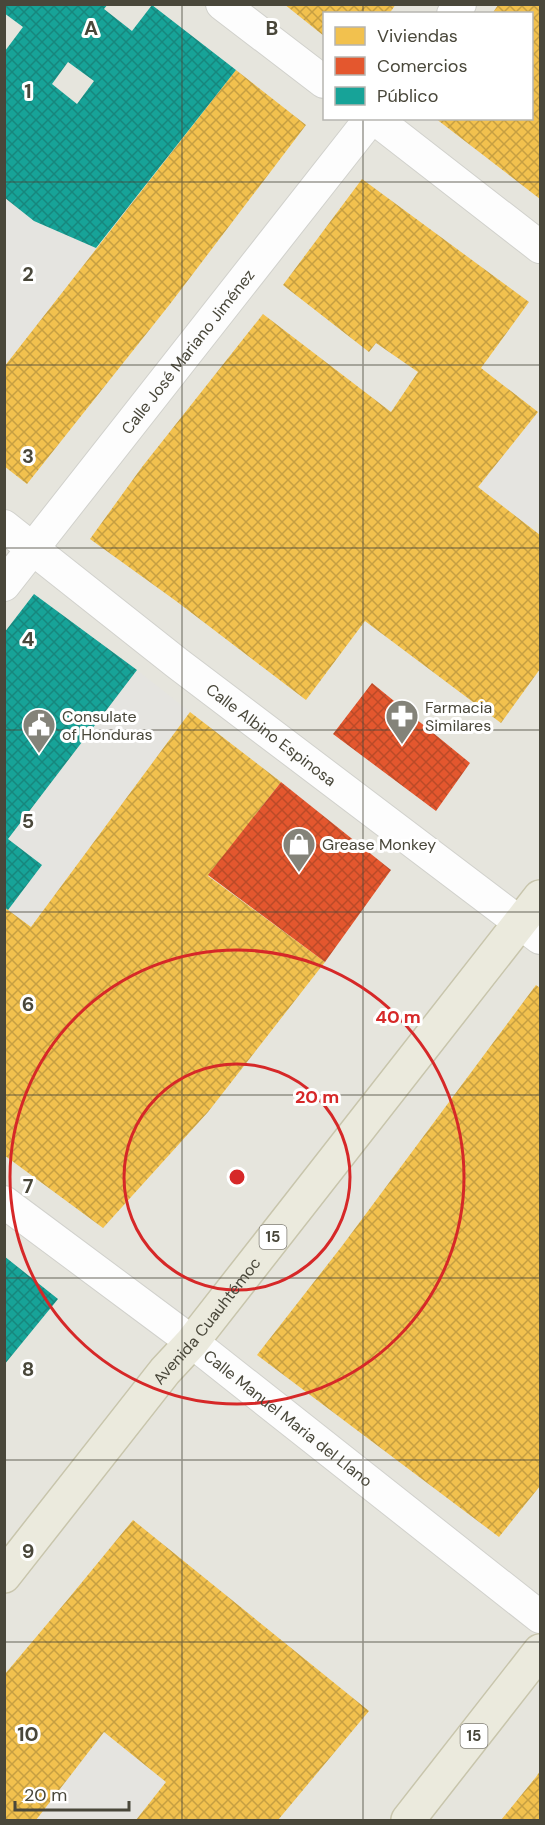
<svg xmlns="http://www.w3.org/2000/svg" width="545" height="1825" viewBox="0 0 545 1825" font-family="'DM Sans',sans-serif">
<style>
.residential{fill:#e6e5dd;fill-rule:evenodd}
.parking{fill:#e5e4e0}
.homes{fill:url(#homes-cross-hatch)}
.shops{fill:url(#shops-cross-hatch)}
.public{fill:url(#public-cross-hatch);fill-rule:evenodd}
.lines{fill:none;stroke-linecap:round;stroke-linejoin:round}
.street-casing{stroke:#d1d1cc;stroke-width:34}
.highway-casing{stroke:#c8c5ac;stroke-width:36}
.street{stroke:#fdfdfd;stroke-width:32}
.highway{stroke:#ebeadd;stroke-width:33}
.grid{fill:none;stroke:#49473a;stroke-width:1.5;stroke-opacity:0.55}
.ring{fill:none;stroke:#d62828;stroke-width:3}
.labels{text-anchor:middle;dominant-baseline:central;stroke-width:6;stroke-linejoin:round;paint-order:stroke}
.shield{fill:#fff;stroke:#807e75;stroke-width:1.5}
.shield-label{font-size:15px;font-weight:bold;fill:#49473a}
.street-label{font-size:16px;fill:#49473a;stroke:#fff}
.poi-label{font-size:16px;fill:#49473a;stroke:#fff;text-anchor:start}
.grid-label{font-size:20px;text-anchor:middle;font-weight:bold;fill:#49473a;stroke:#fff;stroke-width:6;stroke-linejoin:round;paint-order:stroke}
.centre{fill:#d62828;stroke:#fff;stroke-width:3}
.ring-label{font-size:18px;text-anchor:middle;font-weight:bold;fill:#d62828;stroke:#fff;stroke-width:6;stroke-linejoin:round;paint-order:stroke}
</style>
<defs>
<pattern id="homes-cross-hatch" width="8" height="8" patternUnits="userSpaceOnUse" patternTransform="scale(1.5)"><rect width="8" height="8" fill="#f2c14e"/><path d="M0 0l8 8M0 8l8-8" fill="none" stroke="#c69f42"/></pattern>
<pattern id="shops-cross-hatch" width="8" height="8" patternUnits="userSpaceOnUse" patternTransform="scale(1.5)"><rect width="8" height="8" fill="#e4572e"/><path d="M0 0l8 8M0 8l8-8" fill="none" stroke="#bb4a28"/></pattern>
<pattern id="public-cross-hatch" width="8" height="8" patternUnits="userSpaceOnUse" patternTransform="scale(1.5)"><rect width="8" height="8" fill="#17a398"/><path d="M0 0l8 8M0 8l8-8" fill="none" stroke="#17877d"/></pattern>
</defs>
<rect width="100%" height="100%" fill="#f3f3ef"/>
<!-- residential -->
<path class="residential" d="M 5,5 L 540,5 L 540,1820 L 5,1820 ZM 324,14 L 532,14 L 532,118 L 324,118 Z"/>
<!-- parking -->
<path class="parking" d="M 5,199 L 35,221 L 96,248 L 5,367 Z
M 540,409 L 540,517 L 532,528 L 478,487 Z
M 137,670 L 190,712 L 31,927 L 8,910 L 42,865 L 8,839 Z
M 104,1732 L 166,1782 L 136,1820 L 36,1820 Z"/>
<!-- homes -->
<path class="homes" d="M 284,4 L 396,4 L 389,14 L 324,14 L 324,36 Z
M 498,5 L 540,5 L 540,199 L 435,118 L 532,118 L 532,14 L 492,14 Z
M 236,70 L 306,125 L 170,304 L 27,484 L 4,466 L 4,367 Z
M 362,179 L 529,302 L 481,368 L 538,412 L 478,487 L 540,535 L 540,669 L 501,723 L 365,621 L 306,700 L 176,601 L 90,539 L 142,467 L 263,314 L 391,412 L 418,372 L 376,343 L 369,352 L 283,285 Z
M 190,712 L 281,782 L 208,876 L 325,962 L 208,1112 L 103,1228 L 4,1155 L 4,907 L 31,927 Z
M 536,985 L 540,988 L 540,1486 L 499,1537 L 257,1355 L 342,1246 Z
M 133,1520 L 369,1711 L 278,1820 L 136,1820 L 166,1782 L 104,1732 L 36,1820 L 5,1820 L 5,1674 L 69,1598 Z
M 540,1771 L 540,1820 L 501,1820 L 536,1777 Z"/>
<!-- shops -->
<path class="shops" d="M 372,683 L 470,763 L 436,811 L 333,734 Z
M 281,782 L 391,870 L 325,962 L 208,875 Z"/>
<!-- public -->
<path class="public" d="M 4,4 L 108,4 L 104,9 L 132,31 L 152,5 L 236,70 L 96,248 L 34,221 L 5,198 L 5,51 L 23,27 L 4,13 ZM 68,62 L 94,81 L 77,104 L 52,84 Z
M 34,594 L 137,670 L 8,839 L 42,865 L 8,910 L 4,907 L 4,633 Z
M 4,1256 L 58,1299 L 4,1365 Z"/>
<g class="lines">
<defs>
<g id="street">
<path d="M 222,4 L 324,82"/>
<path d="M 453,14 L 460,4"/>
<path d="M 374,118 L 540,247"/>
<path id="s1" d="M 4,526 L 177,663 L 540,938"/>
<path id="s2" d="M 4,585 L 371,118"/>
<path id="s3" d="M 4,1202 L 192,1342 L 540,1617"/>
</g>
<g id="highway">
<path id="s4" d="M 4,1576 L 165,1371 L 192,1342 L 540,897"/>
<path d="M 408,1820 L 540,1651"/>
</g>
</defs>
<!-- street casing -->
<use href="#street" class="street-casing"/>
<!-- highway casing -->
<use href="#highway" class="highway-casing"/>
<!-- street -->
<use href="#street" class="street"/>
<!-- highway -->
<use href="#highway" class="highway"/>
</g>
<!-- grid -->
<path class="grid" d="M 182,4 L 182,1820M 363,4 L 363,14M 363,118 L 363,1820M 4,182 L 540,182M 4,365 L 540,365M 4,548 L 540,548M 4,730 L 540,730M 4,912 L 540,912M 4,1095 L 540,1095M 4,1278 L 540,1278M 4,1460 L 540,1460M 4,1642 L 540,1642"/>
<!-- distance rings -->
<g class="ring">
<circle cx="237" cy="1177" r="113"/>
<circle cx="237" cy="1177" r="227"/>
</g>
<!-- icons -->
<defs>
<symbol id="pharmacy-pin" viewBox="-11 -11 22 30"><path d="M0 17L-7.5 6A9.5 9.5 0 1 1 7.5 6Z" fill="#848379" stroke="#fff"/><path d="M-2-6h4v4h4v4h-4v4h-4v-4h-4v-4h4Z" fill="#fff"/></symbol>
<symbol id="civic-pin" viewBox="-11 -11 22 30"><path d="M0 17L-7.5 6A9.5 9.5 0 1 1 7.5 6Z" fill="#848379" stroke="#fff"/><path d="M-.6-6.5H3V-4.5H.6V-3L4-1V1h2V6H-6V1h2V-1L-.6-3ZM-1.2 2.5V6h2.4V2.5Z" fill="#fff"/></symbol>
<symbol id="shop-pin" viewBox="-11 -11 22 30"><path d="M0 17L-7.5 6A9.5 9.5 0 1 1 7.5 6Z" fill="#848379" stroke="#fff"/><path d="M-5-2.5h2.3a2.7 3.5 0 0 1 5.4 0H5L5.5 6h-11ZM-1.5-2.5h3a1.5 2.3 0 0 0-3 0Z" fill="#fff"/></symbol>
</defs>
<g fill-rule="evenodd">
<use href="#pharmacy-pin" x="383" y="697" width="38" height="52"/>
<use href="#civic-pin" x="20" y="706" width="38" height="52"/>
<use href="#shop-pin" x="280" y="825" width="38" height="52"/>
</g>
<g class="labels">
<!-- shield labels -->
<g class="shield">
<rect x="259.5" y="1225" width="27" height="24" rx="4.5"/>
<rect x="460.5" y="1724" width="27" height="24" rx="4.5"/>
</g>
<g class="shield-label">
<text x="273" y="1237">15</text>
<text x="474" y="1736">15</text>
</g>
<!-- street labels -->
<g class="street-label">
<text stroke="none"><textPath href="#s2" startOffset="297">Calle José Mariano Jiménez</textPath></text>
<text stroke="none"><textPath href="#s1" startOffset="339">Calle Albino Espinosa</textPath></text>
<text stroke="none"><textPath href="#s4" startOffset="326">Avenida Cuauhtémoc</textPath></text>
<text stroke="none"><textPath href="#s3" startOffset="357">Calle Manuel Maria del Llano</textPath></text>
</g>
<!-- poi labels -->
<g class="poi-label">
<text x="425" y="707">Farmacia<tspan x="425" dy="18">Similares</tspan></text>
<text x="62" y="716">Consulate<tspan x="62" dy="18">of Honduras</tspan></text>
<text x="322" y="844">Grease Monkey</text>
</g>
</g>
<g class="grid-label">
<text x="91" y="35">A</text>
<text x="272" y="35">B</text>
<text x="28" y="98">1</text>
<text x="28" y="281">2</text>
<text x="28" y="463">3</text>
<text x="28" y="646">4</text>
<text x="28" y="828">5</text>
<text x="28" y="1011">6</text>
<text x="28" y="1193">7</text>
<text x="28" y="1376">8</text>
<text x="28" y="1558">9</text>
<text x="28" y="1741">10</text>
</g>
<circle cx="237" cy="1177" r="9" class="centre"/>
<g class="ring-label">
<text x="398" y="1023">40 m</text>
<text x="317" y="1103">20 m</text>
</g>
<!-- border -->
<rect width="545" height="1825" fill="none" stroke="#49473a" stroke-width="12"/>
<!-- legend -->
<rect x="323" y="12" width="210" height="108" fill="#ffffff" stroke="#b6b5b0" stroke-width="1.5"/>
<rect x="335" y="27" width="30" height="18" fill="#f2c14e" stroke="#b6b5b0" stroke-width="1.5"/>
<text x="377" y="42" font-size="18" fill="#49473a">Viviendas</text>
<rect x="335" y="57" width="30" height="18" fill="#e4572e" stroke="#b6b5b0" stroke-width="1.5"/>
<text x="377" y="72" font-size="18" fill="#49473a">Comercios</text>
<rect x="335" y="87" width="30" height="18" fill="#17a398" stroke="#b6b5b0" stroke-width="1.5"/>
<text x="377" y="102" font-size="18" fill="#49473a">Público</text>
<!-- scale -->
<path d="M15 1801v9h114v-9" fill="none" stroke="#49473a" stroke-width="3"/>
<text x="24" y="1801" font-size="18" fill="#49473a" stroke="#ffffff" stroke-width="4.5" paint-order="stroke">20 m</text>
</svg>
